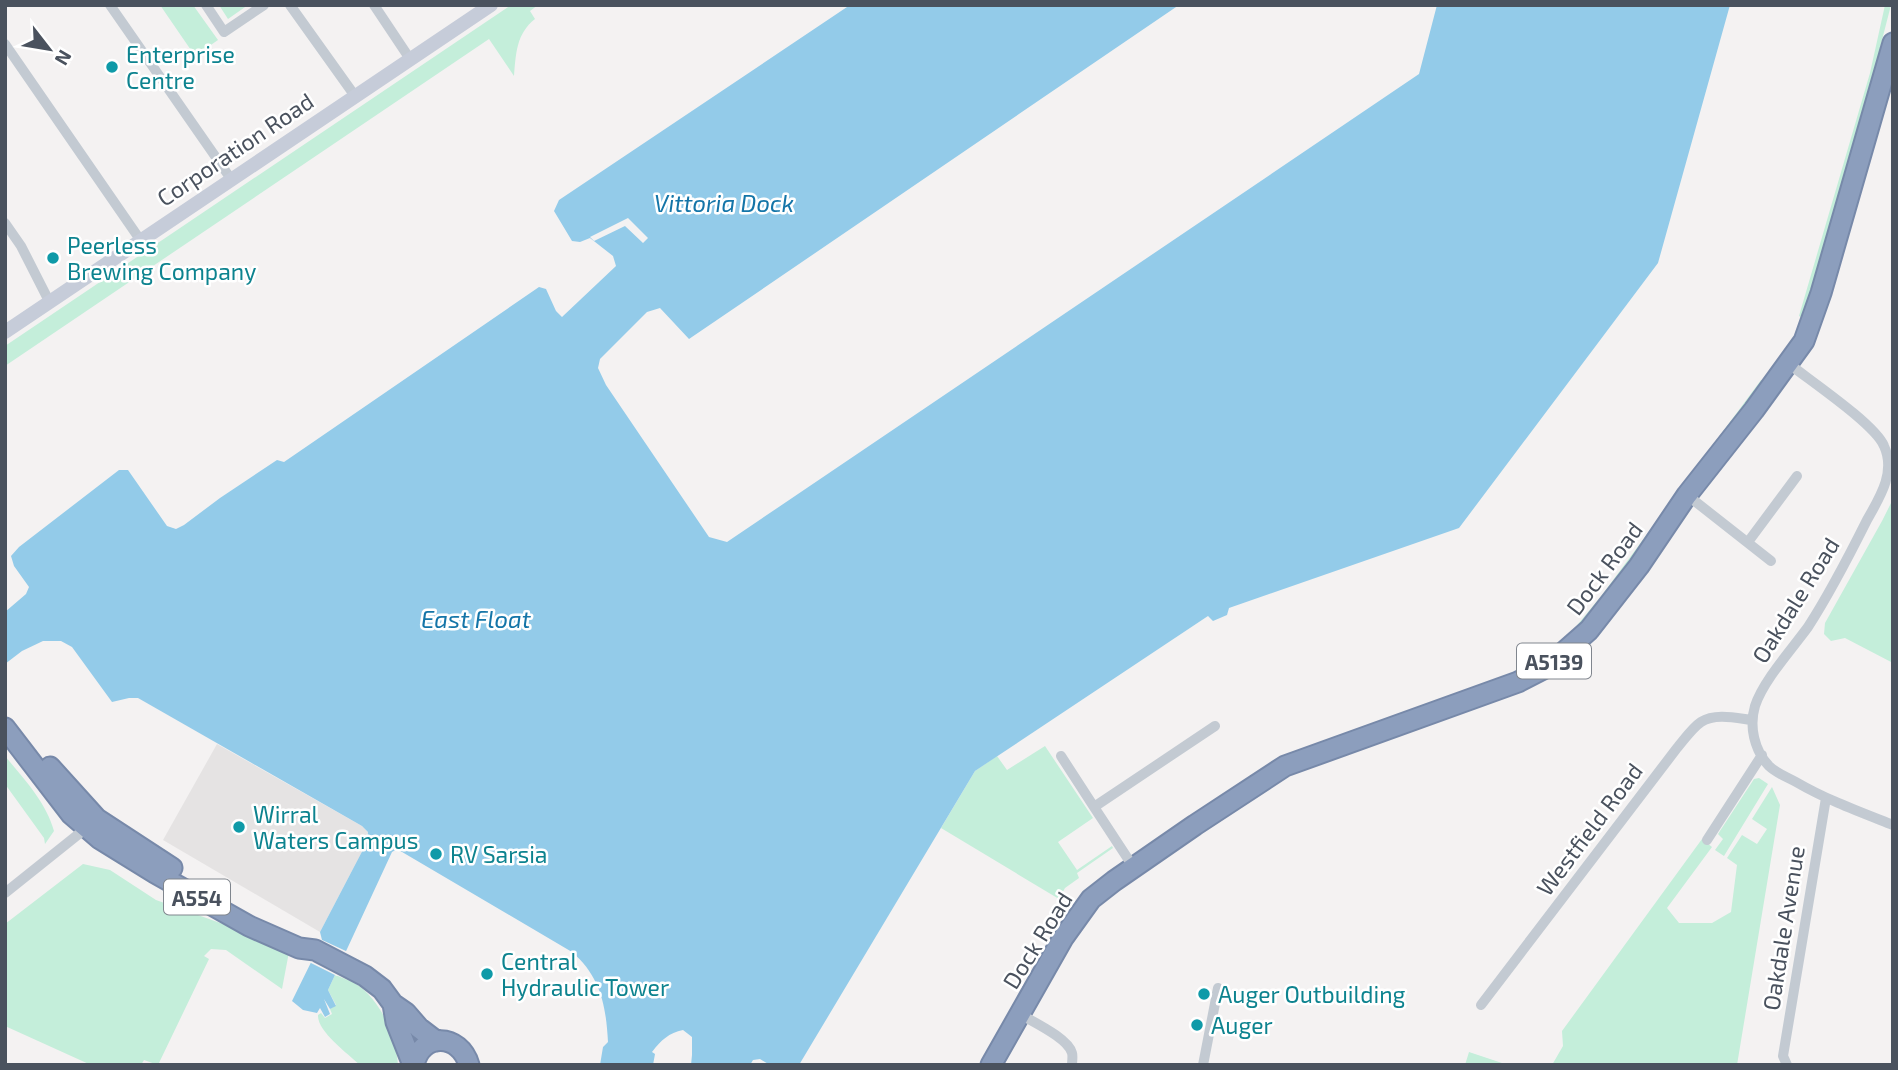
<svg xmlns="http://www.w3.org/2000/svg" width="1898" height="1070" viewBox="0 0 1898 1070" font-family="'Exo 2',sans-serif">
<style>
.education{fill:#e5e3e3}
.green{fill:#c4eeda}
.water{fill:#93cbe9}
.pier{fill:#f4f2f2}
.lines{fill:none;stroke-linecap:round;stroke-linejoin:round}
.highway-casing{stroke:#7789a9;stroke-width:23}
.street{stroke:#c3cad2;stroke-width:10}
.secondary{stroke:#c6ccd9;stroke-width:14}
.highway{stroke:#8c9ebd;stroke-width:19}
.culture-dot{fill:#0f9aa8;stroke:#fff;stroke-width:2.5}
.labels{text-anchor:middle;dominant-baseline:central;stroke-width:5;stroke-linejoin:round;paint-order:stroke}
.shield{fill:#fff;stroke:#80868e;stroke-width:2}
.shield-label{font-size:21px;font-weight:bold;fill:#4a525e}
.culture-label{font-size:23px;fill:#0d838f;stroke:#fff;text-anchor:start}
.street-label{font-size:23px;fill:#4a525e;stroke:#fff}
.water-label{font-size:24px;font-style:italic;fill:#1475a8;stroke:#fff}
</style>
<rect width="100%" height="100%" fill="#f4f2f2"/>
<!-- education -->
<path class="education" d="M 217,744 L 362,826 L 368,832 L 367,842 L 320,932 L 163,840 Z"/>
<!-- green -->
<path class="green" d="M 160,5 L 193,5 L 218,40 L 195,56 Z
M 219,5 L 248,5 L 228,19 Z
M 511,5 L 538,5 L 530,11 L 535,19 C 516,34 516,54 514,76 L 489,39 L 5,366 L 5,346 Z
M 1885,5 L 1891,5 L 1873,75 L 1803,318 L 1799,316 L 1870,73 Z
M 1761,380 L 1764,384 L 1606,598 L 1573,638 L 1545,661 L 1512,674 L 1543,657 L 1569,635 L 1602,595 Z
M 1893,499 L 1893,663 L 1845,638 L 1831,641 L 1824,634 L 1825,623 L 1882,521 Z
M 1045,746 L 1093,818 L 1058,842 L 1077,870 L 1112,846 L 1113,848 L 1077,873 L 1079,878 L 1065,888 L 1059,899 L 941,828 L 975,771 L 997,756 L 1007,770 Z
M 5,756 C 24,779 46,802 54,831 L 45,844 L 44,838 L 5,784 Z
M 1759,778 L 1768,784 L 1724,856 L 1715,850 L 1723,839 L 1718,834 L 1754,779 Z
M 1772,787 L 1780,805 L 1737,1065 L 1552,1065 L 1563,1046 L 1562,1031 L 1702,839 L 1712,847 L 1667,908 L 1679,923 L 1712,923 L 1731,912 L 1737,865 L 1727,858 L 1742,835 L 1757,844 L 1767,829 L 1752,819 Z
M 83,864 L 110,870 L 156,900 L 237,929 L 289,952 L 282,989 L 226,950 L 211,949 L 204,956 L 209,959 L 158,1065 L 144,1060 L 141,1065 L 91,1065 L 5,1026 L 5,924 Z
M 335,975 C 342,978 350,980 356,984 C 381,1000 396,1036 398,1065 L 360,1065 C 347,1053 317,1031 318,1015 L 321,1013 L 325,1018 L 332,1014 L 330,1009 L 336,1005 L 328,990 Z
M 1469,1052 L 1508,1065 L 1465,1065 Z"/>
<!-- water -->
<path class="water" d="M 850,5 L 1179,5 L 689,339 L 660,308 L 647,312 L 600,359 L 598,368 L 606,385 L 709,537 L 727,542 L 1419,74 L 1437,5 L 1730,5 L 1658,263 L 1459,528 L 1229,608 L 1227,615 L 1213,621 L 1208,616 L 975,771 L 799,1065 L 770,1065 L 760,1059 L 753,1060 L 750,1065 L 691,1065 L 692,1055 L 692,1037 L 683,1030 C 669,1033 661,1040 652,1052 L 655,1054 L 653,1065 L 600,1065 L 603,1047 L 608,1042 C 606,1006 601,977 572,952 L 397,849 L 392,852 L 328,990 L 336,1006 L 330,1009 L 324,999 L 330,1014 L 325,1017 L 320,1008 L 317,1013 L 303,1010 L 292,1001 L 322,940 L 320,932 L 367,842 L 368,832 L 362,826 L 138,698 L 129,698 L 112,702 L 72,647 L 61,641 L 43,641 L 22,651 L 5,664 L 5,612 L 26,594 L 29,587 L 14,566 L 11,556 L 19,547 L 119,470 L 128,470 L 167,526 L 176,529 L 184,525 L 220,498 L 277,460 L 284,462 L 539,287 L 546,289 L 556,311 L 562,317 L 616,266 L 613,256 L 590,238 L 580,242 L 572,241 L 554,211 L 559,200 Z"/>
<!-- pier -->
<path class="pier" d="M 628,218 L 648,238 L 643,243 L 625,226 L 594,241 L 590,237 Z
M 320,939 L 348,952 L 337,976 L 309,962 Z"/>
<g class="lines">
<defs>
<path id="highway" d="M 5,728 L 71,814 L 100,839 L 155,873 L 249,926 L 299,948 L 315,950 L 365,976 L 382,989 L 393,1004 L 406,1013 L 419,1028 L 436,1041
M 50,767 L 97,819 L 172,868
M 393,1004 L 396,1022 L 413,1065
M 414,1065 C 421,1032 460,1033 469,1065
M 991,1065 L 1063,938 L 1091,899 L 1114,881 L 1195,825 L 1285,766 L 1518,682 L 1547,667 L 1589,630 L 1639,566 L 1687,495 L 1754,410 L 1804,341 L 1821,293 L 1893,43"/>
</defs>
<!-- highway casing -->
<use href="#highway" class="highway-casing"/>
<!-- street -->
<path class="street" d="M 110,5 L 231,179
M 206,5 L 224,32 L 264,5
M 290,5 L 355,96
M 374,5 L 410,59
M 5,44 L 141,241
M 5,223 L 21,246 L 50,303
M 1788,363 C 1809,380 1875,424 1884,446 C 1896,472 1880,497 1867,520 C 1849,556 1830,593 1808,627 C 1792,649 1763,681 1755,706 C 1749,726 1754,750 1769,766 C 1776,773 1787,777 1796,782 C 1827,800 1860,812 1893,825
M 1687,495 L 1771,561
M 1748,542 L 1797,476
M 1061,756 L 1094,807 L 1215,726
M 1094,807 L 1134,868
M 1707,840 L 1762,755
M 5,893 L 90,825
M 1481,1005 L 1677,748 C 1684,740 1692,728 1701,722 C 1715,713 1736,718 1752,720
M 1020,1014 C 1033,1022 1068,1038 1072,1053 C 1073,1056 1072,1062 1072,1065
M 1203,1065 L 1218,988
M 1787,1065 L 1783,1056 L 1826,798"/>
<!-- secondary -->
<path class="secondary" d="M 5,332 L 491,5"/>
<!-- highway -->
<use href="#highway" class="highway"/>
</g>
<!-- markers -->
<g class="culture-dot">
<circle cx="112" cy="67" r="7"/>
<circle cx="53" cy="258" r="7"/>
<circle cx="239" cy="827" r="7"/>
<circle cx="436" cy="854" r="7"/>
<circle cx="487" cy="974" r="7"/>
<circle cx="1204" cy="994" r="7"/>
<circle cx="1197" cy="1025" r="7"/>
</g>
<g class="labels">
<!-- shield labels -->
<g class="shield">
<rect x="1517" y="643.5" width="74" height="35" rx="5"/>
<rect x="164" y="879.5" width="66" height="35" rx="5"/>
</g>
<g class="shield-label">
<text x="1554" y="661">A5139</text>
<text x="197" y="897">A554</text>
</g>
<!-- culture labels -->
<g class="culture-label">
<text x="126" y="54">Enterprise<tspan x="126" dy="26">Centre</tspan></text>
<text x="67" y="245">Peerless<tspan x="67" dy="26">Brewing Company</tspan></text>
<text x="253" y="814">Wirral<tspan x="253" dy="26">Waters Campus</tspan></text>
<text x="450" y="854">RV Sarsia</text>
<text x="501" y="961">Central<tspan x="501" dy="26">Hydraulic Tower</tspan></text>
<text x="1218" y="994">Auger Outbuilding</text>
<text x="1211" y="1025">Auger</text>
</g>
<!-- street labels -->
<g class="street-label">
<text transform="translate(235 149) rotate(-34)">Corporation Road</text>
<text transform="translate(1604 568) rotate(-53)">Dock Road</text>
<text transform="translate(1795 600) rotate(-58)">Oakdale Road</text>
<text transform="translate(1589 829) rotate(-53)">Westfield Road</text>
<text transform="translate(1783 928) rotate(-81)">Oakdale Avenue</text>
<text transform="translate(1037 940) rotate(-58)">Dock Road</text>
</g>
<!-- water labels -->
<g class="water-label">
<text x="724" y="202">Vittoria Dock</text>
<text x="476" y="618">East Float</text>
</g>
</g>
<!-- border -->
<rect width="1898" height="1070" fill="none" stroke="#4a525e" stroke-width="14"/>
<!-- north arrow -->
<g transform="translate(49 49) rotate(121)" stroke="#ffffff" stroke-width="5" paint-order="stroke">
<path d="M0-5L12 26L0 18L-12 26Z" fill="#4a525e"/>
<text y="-10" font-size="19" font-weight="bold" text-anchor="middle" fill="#4a525e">N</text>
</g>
</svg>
